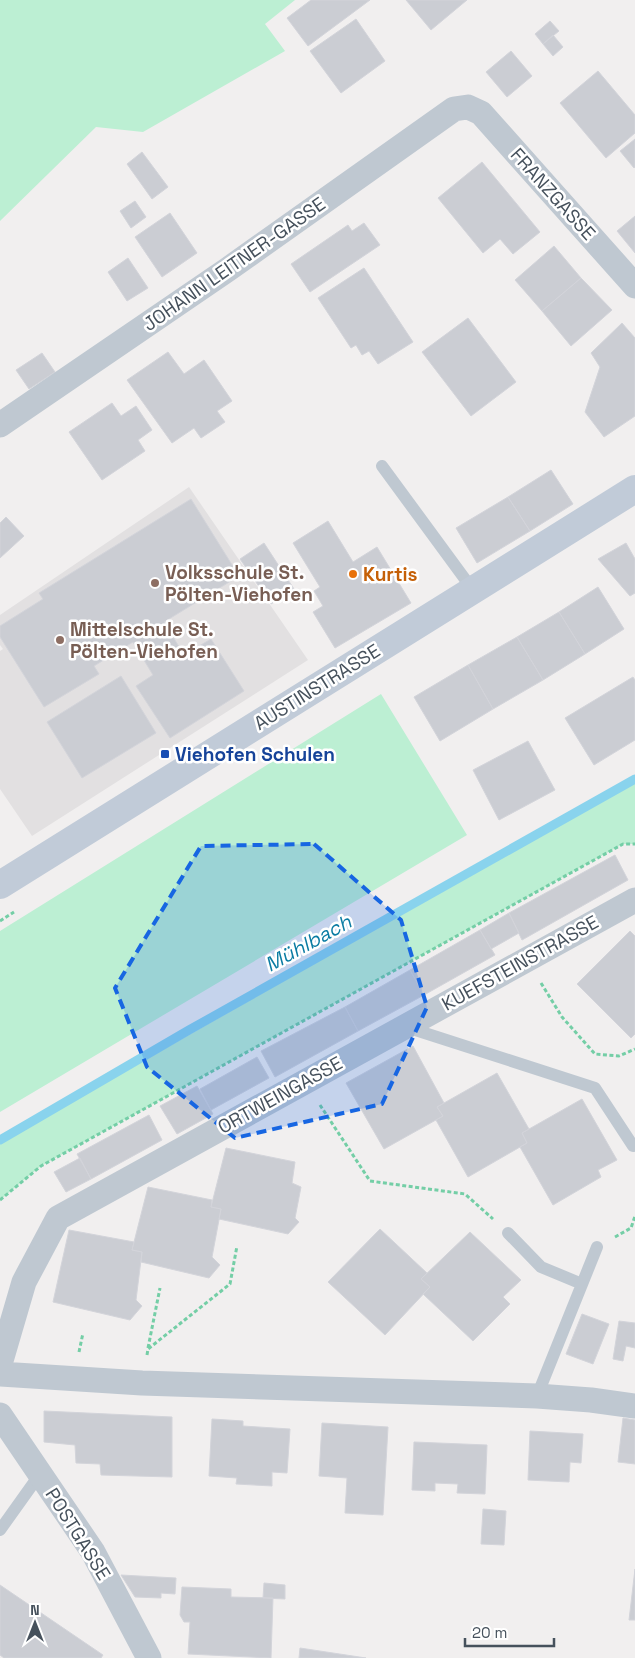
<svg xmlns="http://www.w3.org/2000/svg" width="635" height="1658" viewBox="0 0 635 1658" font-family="'Space Grotesk',sans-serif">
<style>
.education{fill:#e2e0e1}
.green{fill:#bcefd3}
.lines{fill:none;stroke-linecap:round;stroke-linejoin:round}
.stream{stroke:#89d3ed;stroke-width:9}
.building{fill:#cbcdd3;stroke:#d3d4da}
.path{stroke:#74cea6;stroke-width:3;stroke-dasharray:4 2.5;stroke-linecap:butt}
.service{stroke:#bfc8d1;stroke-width:12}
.minor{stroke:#bfc8d1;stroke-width:25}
.secondary{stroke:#c1cbd8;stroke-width:28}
.marked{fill:#1766e2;fill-opacity:0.2;stroke:#1766e2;stroke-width:4;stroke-dasharray:10 6;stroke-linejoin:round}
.food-dot{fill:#e8710a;stroke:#fff;stroke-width:2}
.education-dot{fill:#8d6e63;stroke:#fff;stroke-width:2}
.transit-dot{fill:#1a4fb4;stroke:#fff;stroke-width:2}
.labels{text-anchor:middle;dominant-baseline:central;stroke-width:5;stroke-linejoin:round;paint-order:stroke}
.street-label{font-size:19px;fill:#46515c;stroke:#fff}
.education-label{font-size:19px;font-weight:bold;fill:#785e54;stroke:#fff;text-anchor:start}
.food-label{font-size:19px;font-weight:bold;fill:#c56008;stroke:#fff;text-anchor:start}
.transit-label{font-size:19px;font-weight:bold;fill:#164399;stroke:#fff;text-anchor:start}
.water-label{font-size:20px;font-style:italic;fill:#0b7ca3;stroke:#fff}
</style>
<rect width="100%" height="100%" fill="#f1efef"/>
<!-- education -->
<path class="education" d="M 189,487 L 308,660 L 32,836 L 0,789 L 0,651 L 3,649 L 0,645 L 0,615 Z"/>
<!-- green -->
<path class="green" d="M 0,0 L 295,0 L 265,24 L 285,51 L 143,132 L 96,127 L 0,221 Z
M 381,694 L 467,835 L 0,1112 L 0,931 Z
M 635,780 L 635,844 L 623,844 L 41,1166 L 0,1200 L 0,1143 Z"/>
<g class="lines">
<!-- stream -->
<path class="stream" d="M 0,1140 L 189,1030 L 635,779"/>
</g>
<!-- building -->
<path class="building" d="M 311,0 L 370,0 L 308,46 L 287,18 Z
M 406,0 L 467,0 L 431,30 Z
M 356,19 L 385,61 L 341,93 L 310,51 Z
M 550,21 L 559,31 L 543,44 L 535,34 Z
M 553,35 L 563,47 L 553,56 L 543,44 Z
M 511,51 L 532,76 L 507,97 L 486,72 Z
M 598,71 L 635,115 L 635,133 L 606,158 L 560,103 Z
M 635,139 L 635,167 L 634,168 L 620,151 Z
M 142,152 L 168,187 L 152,199 L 127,164 Z
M 482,162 L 540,232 L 513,254 L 500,239 L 483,253 L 438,198 Z
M 135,201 L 146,217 L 131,228 L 120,211 Z
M 170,213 L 197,253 L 162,277 L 135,237 Z
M 635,216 L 635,253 L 617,231 Z
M 364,223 L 380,245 L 310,292 L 291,264 L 348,225 L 352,231 Z
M 554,246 L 581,278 L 542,311 L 515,280 Z
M 128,258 L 148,288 L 127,301 L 108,272 Z
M 364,268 L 413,342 L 378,364 L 369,351 L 362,355 L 356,345 L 351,348 L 318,298 Z
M 581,278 L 612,310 L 571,346 L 542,311 Z
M 468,318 L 516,382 L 471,416 L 422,352 Z
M 622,323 L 635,338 L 635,416 L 604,437 L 585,412 L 600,367 L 591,353 Z
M 168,352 L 184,374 L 204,360 L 232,401 L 217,411 L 225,422 L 201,438 L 194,428 L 172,443 L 127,380 Z
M 42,353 L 55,372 L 29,389 L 16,370 Z
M 112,403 L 121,416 L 136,406 L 152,430 L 138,440 L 145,451 L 102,480 L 69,432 Z
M 551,470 L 573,504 L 530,531 L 508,497 Z
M 508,497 L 530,531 L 477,563 L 456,528 Z
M 191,499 L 239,576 L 164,622 L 184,655 L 211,639 L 244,691 L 170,738 L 136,686 L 153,675 L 133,642 L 94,666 L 99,674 L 44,707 L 0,637 L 0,626 L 43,599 L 39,593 Z
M 6,517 L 24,536 L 0,558 L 0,523 Z
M 328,521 L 353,562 L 377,547 L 411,603 L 335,648 L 313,612 L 323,606 L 314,591 L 320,587 L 293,543 Z
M 264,543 L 294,589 L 271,604 L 240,559 Z
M 626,543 L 635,559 L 635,593 L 630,596 L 598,559 Z
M 598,587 L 624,629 L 585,654 L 559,612 Z
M 559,612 L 585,654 L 543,680 L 517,637 Z
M 517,637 L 543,680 L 493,709 L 468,665 Z
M 468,665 L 493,709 L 440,741 L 414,697 Z
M 121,676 L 156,733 L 82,778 L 47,722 Z
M 633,677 L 635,680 L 635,740 L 594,765 L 565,718 Z
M 528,741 L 555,790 L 499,820 L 473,770 Z
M 615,855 L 628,880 L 522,940 L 509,913 Z
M 509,913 L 519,933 L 491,949 L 480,930 Z
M 480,930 L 495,955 L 424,995 L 410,970 Z
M 630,931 L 635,936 L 635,1034 L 631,1038 L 577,984 Z
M 410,970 L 424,995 L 358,1031 L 345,1007 Z
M 345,1007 L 358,1031 L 275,1077 L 261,1051 Z
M 413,1046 L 444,1103 L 437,1107 L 443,1116 L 384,1149 L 346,1083 Z
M 257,1057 L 269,1078 L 211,1110 L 200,1089 Z
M 497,1073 L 529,1129 L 522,1133 L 527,1143 L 468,1177 L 436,1120 L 443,1116 L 437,1107 Z
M 197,1086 L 213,1114 L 177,1134 L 160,1106 Z
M 582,1099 L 617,1160 L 598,1170 L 601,1177 L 553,1205 L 520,1147 L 527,1143 L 522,1133 Z
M 149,1115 L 162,1140 L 91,1179 L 77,1154 Z
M 226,1148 L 295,1162 L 292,1183 L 301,1187 L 295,1218 L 299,1222 L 288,1234 L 219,1219 L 221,1209 L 211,1207 Z
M 80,1158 L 91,1179 L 66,1192 L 54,1172 Z
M 148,1187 L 212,1200 L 211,1207 L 221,1209 L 212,1257 L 220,1265 L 209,1278 L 141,1262 L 142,1252 L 132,1250 Z
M 380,1229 L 427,1273 L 421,1279 L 430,1287 L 385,1335 L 328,1282 Z
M 69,1230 L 134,1242 L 132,1250 L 142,1252 L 136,1300 L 142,1306 L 130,1320 L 53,1302 Z
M 470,1232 L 521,1280 L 503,1297 L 510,1304 L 473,1341 L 423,1294 L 430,1287 L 421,1279 Z
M 582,1314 L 609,1324 L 593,1364 L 566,1354 Z
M 619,1321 L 635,1323 L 635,1348 L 626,1346 L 623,1361 L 613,1359 Z
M 44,1411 L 172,1417 L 172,1477 L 101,1475 L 100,1464 L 76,1463 L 75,1445 L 44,1442 Z
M 623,1418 L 635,1420 L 635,1464 L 618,1462 Z
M 212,1419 L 243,1421 L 243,1426 L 290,1429 L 287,1473 L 272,1472 L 272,1486 L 236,1484 L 237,1478 L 209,1476 Z
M 322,1423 L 388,1427 L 383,1515 L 345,1513 L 347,1478 L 319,1476 Z
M 530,1431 L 583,1434 L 581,1463 L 570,1462 L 569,1482 L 528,1480 Z
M 414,1442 L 487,1445 L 485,1494 L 457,1493 L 458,1484 L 435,1483 L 435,1491 L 412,1490 Z
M 483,1509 L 506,1511 L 504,1545 L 481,1544 Z
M 635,1569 L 635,1620 L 629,1620 Z
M 121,1575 L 176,1578 L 175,1594 L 161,1593 L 161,1598 L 135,1597 Z
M 264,1583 L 285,1585 L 285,1599 L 263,1598 Z
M 0,1585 L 103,1655 L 101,1658 L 4,1658 L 0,1655 Z
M 182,1587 L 231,1589 L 231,1597 L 273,1598 L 271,1658 L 188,1654 L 190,1622 L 184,1622 L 180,1615 Z
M 300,1648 L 366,1658 L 299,1658 Z"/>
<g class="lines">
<!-- path -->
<path class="path" d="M 0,921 L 14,912
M 541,983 L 562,1017 L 595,1054 L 619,1056 L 635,1049
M 320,1105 L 370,1181 L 465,1194 L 493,1219
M 0,1200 L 41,1166 L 623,844 L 635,844
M 615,1237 L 631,1228 L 635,1216
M 148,1348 L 160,1288
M 79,1352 L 83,1333
M 147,1355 L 148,1349 L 230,1284 L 237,1246"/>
<!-- service -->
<path class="service" d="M 382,466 L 473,590
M 406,1027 L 595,1088 L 633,1146
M 508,1233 L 541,1267 L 582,1284
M 537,1396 L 597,1247
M 0,1530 L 40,1474"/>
<!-- minor -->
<path class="minor" d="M 0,425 L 227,270 L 454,109 L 468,107 L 481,113 L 635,286
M 0,1364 L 24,1282 L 58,1218 L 635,900
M 0,1374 L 142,1383 L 537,1396 L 591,1400 L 635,1406
M 0,1415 L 93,1552 L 149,1658"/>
<!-- secondary -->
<path class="secondary" d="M 0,885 L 635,489"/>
</g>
<!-- marked area -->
<path class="marked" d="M 314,844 L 401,920 L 427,1007 L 382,1104 L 235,1138 L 147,1067 L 115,988 L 201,846 Z"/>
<!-- markers -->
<circle class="food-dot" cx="353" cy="574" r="5"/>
<g class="education-dot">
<circle cx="155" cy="583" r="5"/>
<circle cx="60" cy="640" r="5"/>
</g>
<rect class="transit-dot" x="160" y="749" width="10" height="10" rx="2.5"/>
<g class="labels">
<!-- street labels -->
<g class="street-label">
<text transform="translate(553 194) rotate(48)">FRANZGASSE</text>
<text transform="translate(234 264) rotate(-35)">JOHANN LEITNER-GASSE</text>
<text transform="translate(317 687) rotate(-32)">AUSTINSTRASSE</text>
<text transform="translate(520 963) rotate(-29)">KUEFSTEINSTRASSE</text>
<text transform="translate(280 1095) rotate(-29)">ORTWEINGASSE</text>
<text transform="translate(78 1534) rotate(58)">POSTGASSE</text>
</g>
<!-- education labels -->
<g class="education-label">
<text x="165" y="572">Volksschule St.<tspan x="165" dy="22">Pölten-Viehofen</tspan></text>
<text x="70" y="629">Mittelschule St.<tspan x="70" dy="22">Pölten-Viehofen</tspan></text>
</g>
<!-- food labels -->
<g class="food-label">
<text x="363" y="574">Kurtis</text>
</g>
<!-- transit labels -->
<g class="transit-label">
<text x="175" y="754">Viehofen Schulen</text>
</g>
<!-- water labels -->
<g class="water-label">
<text transform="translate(308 943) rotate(-29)">Mühlbach</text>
</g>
</g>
<!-- north arrow -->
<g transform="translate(35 1623)" stroke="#ffffff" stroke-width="4" paint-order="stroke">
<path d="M0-4L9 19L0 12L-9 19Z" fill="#46515c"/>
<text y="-8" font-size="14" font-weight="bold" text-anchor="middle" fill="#46515c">N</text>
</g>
<!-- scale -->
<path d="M465 1638v8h89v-8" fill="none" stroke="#46515c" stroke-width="2.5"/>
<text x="472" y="1638" font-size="15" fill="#46515c" stroke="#ffffff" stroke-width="4" paint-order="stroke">20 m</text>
</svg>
